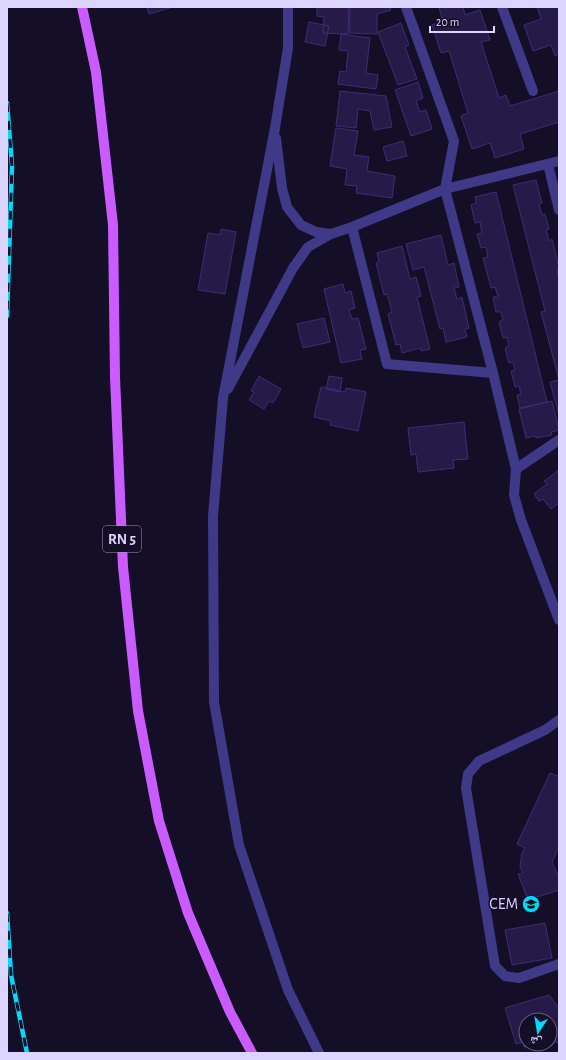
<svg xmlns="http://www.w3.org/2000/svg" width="566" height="1060" viewBox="0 0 566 1060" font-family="'Alegreya Sans','Noto Naskh Arabic',sans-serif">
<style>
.building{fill:#261a49;stroke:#3e2c75}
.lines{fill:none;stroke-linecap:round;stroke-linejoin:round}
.minor{stroke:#3f3988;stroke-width:10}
.primary{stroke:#ca5cff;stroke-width:10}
.rail-casing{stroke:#01daff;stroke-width:4.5}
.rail{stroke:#140f27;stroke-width:3;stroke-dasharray:9;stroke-linecap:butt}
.labels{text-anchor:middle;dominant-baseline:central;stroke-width:3;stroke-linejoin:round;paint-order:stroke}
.shield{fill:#140f27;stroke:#a09abe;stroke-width:1}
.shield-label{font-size:15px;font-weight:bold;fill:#dcd5ff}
.poi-label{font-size:16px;fill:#dcd5ff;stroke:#140f27;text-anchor:end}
</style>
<rect width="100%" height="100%" fill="#140f27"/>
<!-- building -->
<path class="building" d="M 147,7 L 173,7 L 149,14 Z
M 317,7 L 349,7 L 348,34 L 323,33 L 324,17 L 317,16 Z
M 350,7 L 390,7 L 391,10 L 377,14 L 377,34 L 349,33 Z
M 444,7 L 463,7 L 465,15 L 480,10 L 490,40 L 481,42 L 499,98 L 506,95 L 510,106 L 559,91 L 559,122 L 520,134 L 524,149 L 495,158 L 490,143 L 472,149 L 461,116 L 468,113 L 449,51 L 441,53 L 432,25 L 443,21 L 439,8 Z
M 537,7 L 559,7 L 559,54 L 555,56 L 551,45 L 533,51 L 524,25 L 541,19 Z
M 309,22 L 329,26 L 325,46 L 305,42 Z
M 401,23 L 409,45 L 405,47 L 417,79 L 398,85 L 378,32 Z
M 341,34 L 370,38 L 366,73 L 378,75 L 376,89 L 338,84 L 340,71 L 346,72 L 348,51 L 339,50 Z
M 418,82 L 423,98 L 416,101 L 420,112 L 426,110 L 432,129 L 411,136 L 395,90 Z
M 340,91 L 386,96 L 392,127 L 374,130 L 370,111 L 358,109 L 356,128 L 336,126 Z
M 336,128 L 358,131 L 354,155 L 369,157 L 367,171 L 395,176 L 392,198 L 356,193 L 357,186 L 345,185 L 347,169 L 330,166 Z
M 403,141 L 407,156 L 387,161 L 383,147 Z
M 536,180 L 542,203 L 539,204 L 542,215 L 545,214 L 549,229 L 546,230 L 549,241 L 552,239 L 559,267 L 559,270 L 557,270 L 559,278 L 559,412 L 558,412 L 550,382 L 559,380 L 541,312 L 545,311 L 513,185 Z
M 496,192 L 547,402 L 520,408 L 517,395 L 521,394 L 519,386 L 515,387 L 511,371 L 515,370 L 513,362 L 509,363 L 505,348 L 509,346 L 507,337 L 503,338 L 499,322 L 503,320 L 501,312 L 496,312 L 493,297 L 498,296 L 495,287 L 491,288 L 483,258 L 488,257 L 486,247 L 481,248 L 477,234 L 482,233 L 480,222 L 475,223 L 471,205 L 476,203 L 475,197 Z
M 221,229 L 236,232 L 225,294 L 198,290 L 208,233 L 220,235 Z
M 441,235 L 448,265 L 454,263 L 459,287 L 454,288 L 457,299 L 462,297 L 469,328 L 465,329 L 467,337 L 446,342 L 443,328 L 440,329 L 424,267 L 413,270 L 406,244 Z
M 402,246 L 410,279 L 416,277 L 421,296 L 417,297 L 430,349 L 421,351 L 420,348 L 402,353 L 400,344 L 396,345 L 388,314 L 392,312 L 387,294 L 384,295 L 376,263 L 379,262 L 377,253 Z
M 343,284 L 345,293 L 351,291 L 355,308 L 349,310 L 352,319 L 358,318 L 366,349 L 360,350 L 362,359 L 341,363 L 324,289 Z
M 324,318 L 330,342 L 303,348 L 297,324 Z
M 259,376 L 281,389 L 273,403 L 269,401 L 264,409 L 249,400 L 254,392 L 251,391 Z
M 329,376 L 342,378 L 340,392 L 326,389 Z
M 321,387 L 345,392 L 346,388 L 366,392 L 358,431 L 330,425 L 331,421 L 314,417 Z
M 552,401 L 559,430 L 551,432 L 552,435 L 536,438 L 535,436 L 526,438 L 519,409 Z
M 464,422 L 468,459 L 453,460 L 454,468 L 418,472 L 416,454 L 411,455 L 408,428 Z
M 559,470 L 559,503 L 551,509 L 543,499 L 539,501 L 534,494 L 547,484 L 544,481 Z
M 550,773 L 557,776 L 559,773 L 559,847 L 552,862 L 559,878 L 559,890 L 528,900 L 518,874 L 523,873 L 520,867 L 522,853 L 525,848 L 517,844 Z
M 545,923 L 552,958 L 512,965 L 505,930 Z
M 549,995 L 559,1008 L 559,1041 L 557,1043 L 550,1035 L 550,1020 L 526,1020 L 526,1044 L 535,1044 L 524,1047 L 523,1042 L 516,1044 L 505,1008 Z"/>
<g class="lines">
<!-- minor -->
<path class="minor" d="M 288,7 L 288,48 L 275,128 L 223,398 L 213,516 L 214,702 L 239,845 L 288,990 L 319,1053
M 406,7 L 454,141 L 445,189 L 493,373 L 516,469 L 514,495 L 521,520 L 559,620
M 502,7 L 533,91
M 276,138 L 282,188 L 287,207 L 301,225 L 316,232 L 331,234
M 548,164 L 559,210
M 352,227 L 387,364 L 493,373
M 228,389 L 293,268 L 308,247 L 331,234 L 352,227 L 445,189 L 559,161
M 516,469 L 559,440
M 559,720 L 545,730 L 479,761 L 468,774 L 466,788 L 495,966 L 505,976 L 519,978 L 559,964"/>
<!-- primary -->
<path class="primary" d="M 82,7 L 96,72 L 113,225 L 115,377 L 123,567 L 138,711 L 159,821 L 188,913 L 230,1012 L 252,1053"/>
<defs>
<path id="rail" d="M 7,103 L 12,166 L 7,316
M 7,913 L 11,975 L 27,1053"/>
</defs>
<!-- rail casing -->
<use href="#rail" class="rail-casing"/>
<!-- rail -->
<use href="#rail" class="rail"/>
</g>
<!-- icons -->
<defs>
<symbol id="school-disc" viewBox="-11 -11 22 22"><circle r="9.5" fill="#01daff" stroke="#140f27"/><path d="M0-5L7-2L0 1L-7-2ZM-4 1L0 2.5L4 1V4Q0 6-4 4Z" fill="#111"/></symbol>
</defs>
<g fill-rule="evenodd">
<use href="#school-disc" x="521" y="894" width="20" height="20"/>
</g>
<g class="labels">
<!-- shield labels -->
<rect class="shield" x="103" y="526" width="38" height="26" rx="3"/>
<g class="shield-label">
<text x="122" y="539">RN 5</text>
</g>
<!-- poi labels -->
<g class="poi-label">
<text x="518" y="904">CEM</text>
</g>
</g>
<!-- border -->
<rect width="566" height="1060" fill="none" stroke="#dcd5ff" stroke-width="16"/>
<!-- north arrow -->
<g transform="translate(538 1032) rotate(192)"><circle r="19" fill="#140f27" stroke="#645e7d"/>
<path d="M0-3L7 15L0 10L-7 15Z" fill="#01daff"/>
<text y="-6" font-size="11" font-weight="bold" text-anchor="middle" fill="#dcd5ff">ش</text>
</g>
<!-- scale -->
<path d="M430 26v6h64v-6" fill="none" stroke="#dcd5ff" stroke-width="2"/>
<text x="436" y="26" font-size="12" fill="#dcd5ff" stroke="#140f27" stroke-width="3" paint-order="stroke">20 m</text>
</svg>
